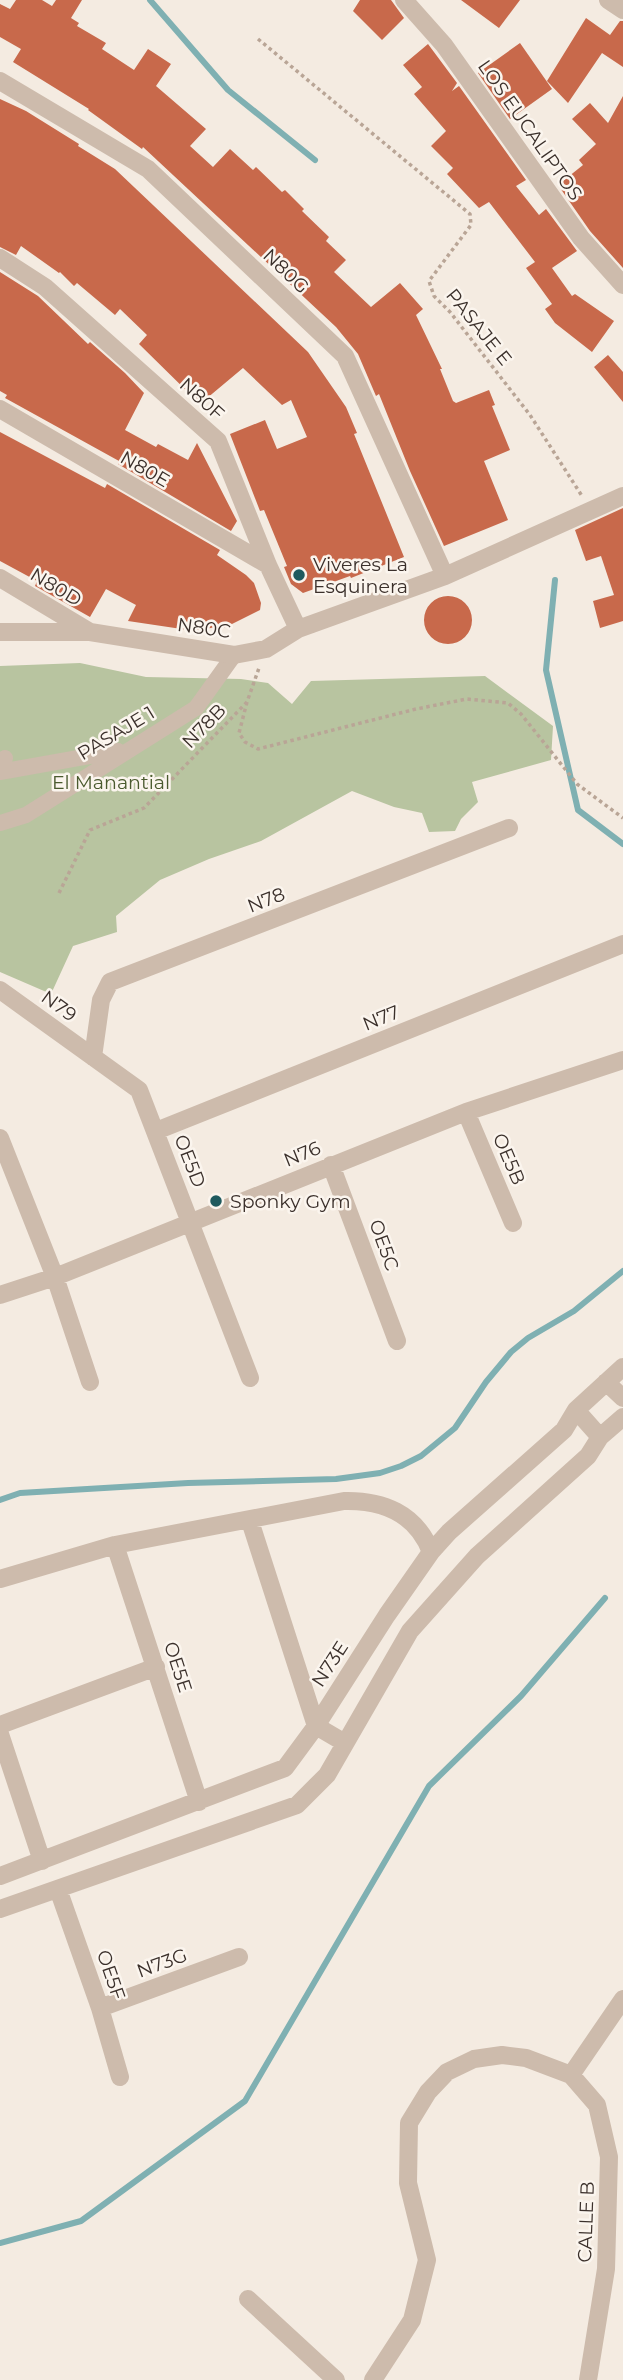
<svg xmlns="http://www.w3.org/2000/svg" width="623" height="2380" viewBox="0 0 623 2380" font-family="Montserrat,sans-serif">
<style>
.green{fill:#b8c4a0}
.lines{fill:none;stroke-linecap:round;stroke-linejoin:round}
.stream{stroke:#7fb0b2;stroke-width:6}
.building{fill:#c8694b}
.path{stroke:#b9a596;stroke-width:3.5;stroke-dasharray:3.5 3.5;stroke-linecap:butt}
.pedestrian{stroke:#cdbbac;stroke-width:16}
.minor{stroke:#cdbbac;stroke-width:18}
.poi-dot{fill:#1f5a5e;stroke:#fbf5ee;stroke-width:2.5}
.labels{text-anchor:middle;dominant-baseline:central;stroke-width:5;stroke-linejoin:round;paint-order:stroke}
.street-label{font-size:19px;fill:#3b302b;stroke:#fbf5ee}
.poi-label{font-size:19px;fill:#3b302b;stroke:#fbf5ee;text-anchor:start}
.park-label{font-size:19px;fill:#4a5a2e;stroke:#fbf5ee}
</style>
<rect width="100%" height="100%" fill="#f4ebe1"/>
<!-- green -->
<path class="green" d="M 80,663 L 146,677 L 241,679 L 268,683 L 292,704 L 311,681 L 485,676 L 553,726 L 551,760 L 472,782 L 478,802 L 461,819 L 455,831 L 429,832 L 422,813 L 394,807 L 352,791 L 261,841 L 209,859 L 160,880 L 116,916 L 117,932 L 73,946 L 51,994 L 0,972 L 0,666 Z"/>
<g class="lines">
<!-- stream -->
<path class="stream" d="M 150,0 L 228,90 L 315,160
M 555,580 L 546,670 L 578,810 L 623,844
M 0,1500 L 20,1493 L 188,1483 L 336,1479 L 380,1473 L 401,1466 L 421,1456 L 455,1428 L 486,1382 L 511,1352 L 528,1338 L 574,1311 L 623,1271
M 0,2243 L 81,2221 L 245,2101 L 429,1786 L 521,1696 L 605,1598"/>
</g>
<!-- building -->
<path class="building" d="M 16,0 L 42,0 L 52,6 L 56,0 L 82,0 L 71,18 L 79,23 L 77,26 L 106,43 L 102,49 L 134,70 L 148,49 L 171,64 L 156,86 L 206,129 L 190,146 L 213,167 L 230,149 L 253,170 L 256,167 L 282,192 L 285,190 L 304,209 L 302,211 L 329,237 L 326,241 L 346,260 L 334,272 L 371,307 L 400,283 L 423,309 L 416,315 L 442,369 L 440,369 L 453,401 L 456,403 L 489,390 L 495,405 L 492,406 L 510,450 L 484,461 L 508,520 L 444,546 L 410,471 L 379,394 L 376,396 L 358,354 L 336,327 L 143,147 L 142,149 L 88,110 L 89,109 L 13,62 L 21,49 L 0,37 L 0,4 L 10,9 Z
M 360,0 L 391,0 L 404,18 L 382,40 L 353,11 Z
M 461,0 L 520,0 L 499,28 Z
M 586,18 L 610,35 L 620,21 L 623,21 L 623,67 L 602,53 L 568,103 L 547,81 Z
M 520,43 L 552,89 L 510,119 L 478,73 Z
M 428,44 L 457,83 L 452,91 L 459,86 L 526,180 L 516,186 L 539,215 L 546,209 L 577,251 L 552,268 L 572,296 L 575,294 L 614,321 L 592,352 L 555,323 L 545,309 L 552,304 L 526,268 L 535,262 L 489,202 L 479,208 L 447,174 L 453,168 L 431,146 L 446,131 L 414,94 L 422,87 L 403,65 Z
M 623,96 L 623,268 L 590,231 L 558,185 L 583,165 L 579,160 L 596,144 L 572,119 L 590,103 L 608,123 Z
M 0,99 L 26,111 L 79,144 L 78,146 L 115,169 L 308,352 L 346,407 L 357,433 L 354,434 L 404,557 L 351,578 L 350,576 L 303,593 L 291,584 L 284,567 L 287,566 L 264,510 L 260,511 L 230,434 L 265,420 L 277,449 L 307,437 L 291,400 L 282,405 L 243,368 L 200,404 L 139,344 L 147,335 L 120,309 L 115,315 L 77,283 L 74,286 L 60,272 L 59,273 L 21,246 L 16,255 L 0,247 Z
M 0,272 L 38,296 L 88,344 L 90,342 L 125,373 L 144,393 L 125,430 L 156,447 L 158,444 L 188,460 L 197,443 L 237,521 L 231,531 L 118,464 L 119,461 L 5,398 L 7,395 L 0,391 Z
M 608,355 L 623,372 L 623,402 L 594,367 Z
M 0,432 L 105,488 L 107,484 L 220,550 L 217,555 L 246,575 L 254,583 L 261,603 L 260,610 L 224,628 L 221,626 L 195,631 L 128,621 L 136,605 L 106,589 L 90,617 L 35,586 L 37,581 L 0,561 Z
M 623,508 L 623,621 L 600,628 L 593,601 L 614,595 L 601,556 L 586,561 L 575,530 Z
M424 620a24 24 0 1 1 48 0a24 24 0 1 1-48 0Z"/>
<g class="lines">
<!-- path -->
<path class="path" d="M 258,39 L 470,214 L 471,225 L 429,281 L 434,296 L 450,312 L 530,415 L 582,496
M 247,702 L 239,733 L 245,742 L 258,749 L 416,709 L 467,699 L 508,703 L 521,714 L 577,784 L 623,818
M 59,893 L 90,830 L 144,808 L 247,702 L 259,668"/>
<!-- pedestrian -->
<path class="pedestrian" d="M 0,761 L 5,758
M 0,772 L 118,751
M 0,823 L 26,815 L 196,708 L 234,655"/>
<!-- minor -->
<path class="minor" d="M 404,0 L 444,45 L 581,238 L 623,285
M 608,0 L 623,10
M 0,81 L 148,169 L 345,356 L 445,576
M 0,258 L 45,287 L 218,441 L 268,565 L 298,629
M 0,409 L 268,565
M 0,578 L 90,632
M 0,632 L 90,632 L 234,655 L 266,649 L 298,629 L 445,576 L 623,496
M 0,990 L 139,1090 L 250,1378
M 93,1057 L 101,1000 L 110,982 L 509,828
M 466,1112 L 513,1223
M 156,1131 L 623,944
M 0,1138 L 55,1277 L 90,1382
M 331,1165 L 397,1341
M 0,1295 L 55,1277 L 466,1112 L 623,1060
M 606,1382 L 623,1398
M 576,1410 L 600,1437
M 250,1521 L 316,1726 L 345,1743
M 115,1545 L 199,1802
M 0,1579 L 115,1545 L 344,1501 C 382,1500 416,1513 431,1552
M 0,1725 L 156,1667
M 0,1734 L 42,1861
M 0,1876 L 285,1768 L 316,1726 L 387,1615 L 431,1552 L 449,1532 L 564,1430 L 576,1410 L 623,1367
M 58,1889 L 100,2008 L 120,2077
M 0,1909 L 297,1805 L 327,1775 L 410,1631 L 477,1556 L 588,1456 L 600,1437 L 623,1417
M 100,2008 L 239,1957
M 571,2075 L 623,1999
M 248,2299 L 336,2380
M 373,2380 L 412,2320 L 427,2260 L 408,2183 L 409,2123 L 428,2092 L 447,2072 L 474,2059 L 502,2055 L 526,2058 L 571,2075 L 597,2105 L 609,2157 L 606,2269 L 588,2380"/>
</g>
<!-- markers -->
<g class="poi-dot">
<circle cx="299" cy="575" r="7"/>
<circle cx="216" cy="1201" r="7"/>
</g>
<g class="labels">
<!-- street labels -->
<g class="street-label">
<text transform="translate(530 130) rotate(55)">LOS EUCALIPTOS</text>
<text transform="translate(286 271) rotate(44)">N80G</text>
<text transform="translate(479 327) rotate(51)">PASAJE E</text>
<text transform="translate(202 399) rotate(42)">N80F</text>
<text transform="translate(145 469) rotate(30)">N80E</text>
<text transform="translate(56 587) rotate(31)">N80D</text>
<text transform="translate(204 628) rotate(8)">N80C</text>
<text transform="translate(204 726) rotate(-46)">N78B</text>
<text transform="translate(116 733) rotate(-31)">PASAJE 1</text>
<text transform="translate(266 900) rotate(-21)">N78</text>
<text transform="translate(59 1006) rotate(36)">N79</text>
<text transform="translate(381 1018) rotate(-22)">N77</text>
<text transform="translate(302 1154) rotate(-22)">N76</text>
<text transform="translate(509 1159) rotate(67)">OE5B</text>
<text transform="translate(190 1161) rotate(69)">OE5D</text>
<text transform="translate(384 1245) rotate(70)">OE5C</text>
<text transform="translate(330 1664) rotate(-57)">N73E</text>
<text transform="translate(178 1667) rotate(72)">OE5E</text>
<text transform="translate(162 1963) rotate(-20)">N73G</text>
<text transform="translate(111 1975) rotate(71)">OE5F</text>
<text transform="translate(586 2222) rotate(-88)">CALLE B</text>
</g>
<!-- poi labels -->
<g class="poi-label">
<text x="313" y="564">Viveres La<tspan x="313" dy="22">Esquinera</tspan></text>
<text x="230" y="1201">Sponky Gym</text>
</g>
<!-- park labels -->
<g class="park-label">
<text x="111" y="782">El Manantial</text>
</g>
</g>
</svg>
